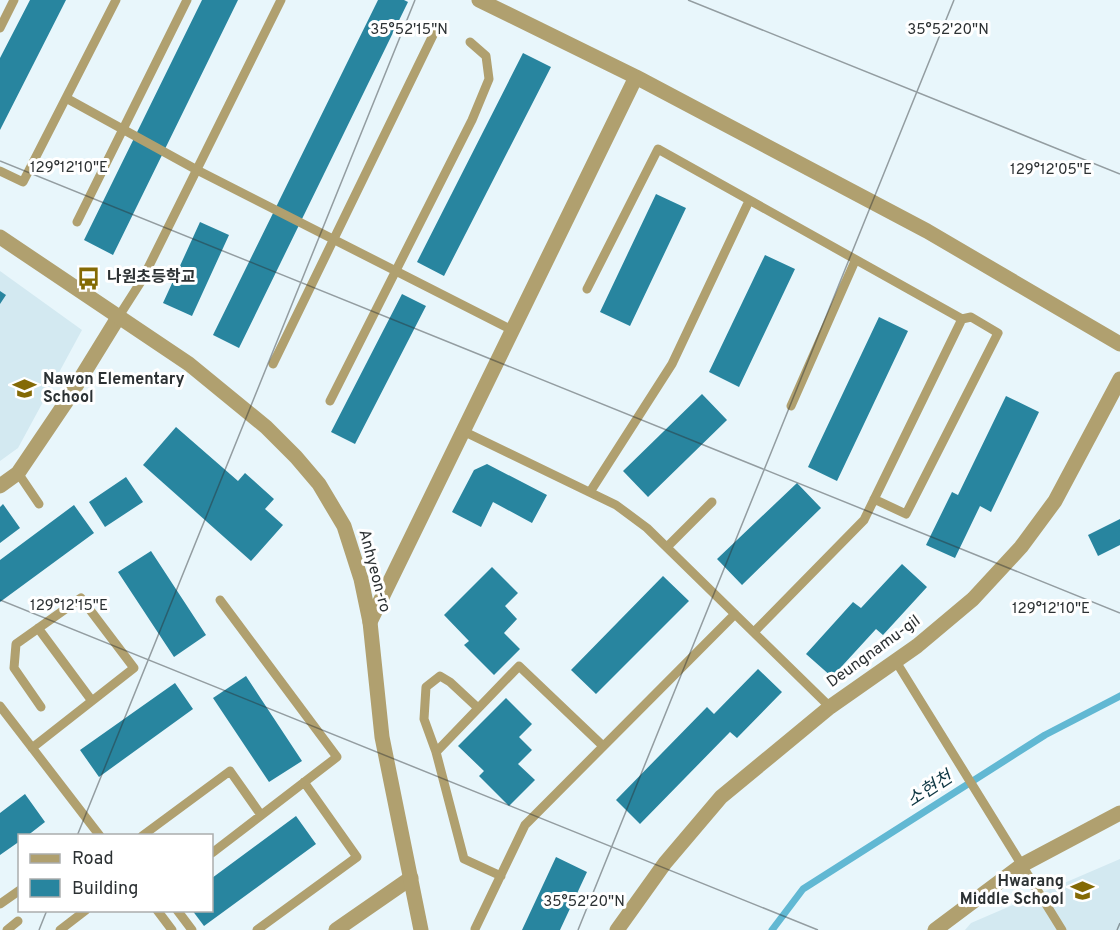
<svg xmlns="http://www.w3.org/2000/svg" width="1120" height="930" viewBox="0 0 1120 930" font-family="Overpass,'Noto Sans KR',sans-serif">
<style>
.built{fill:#d3e9f1}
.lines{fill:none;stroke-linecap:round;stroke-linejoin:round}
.stream{stroke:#61b8d3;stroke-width:7}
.building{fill:#28859f}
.service{stroke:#b0a06f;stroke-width:9}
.minor{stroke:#b0a06f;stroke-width:15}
.tertiary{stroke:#b0a06f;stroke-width:15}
.ticks{fill:none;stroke:#2c3133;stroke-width:1.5;stroke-opacity:0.45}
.labels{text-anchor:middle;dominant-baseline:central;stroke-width:6;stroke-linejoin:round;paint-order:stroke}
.poi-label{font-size:16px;font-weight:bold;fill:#2c3133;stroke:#fff;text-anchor:start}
.street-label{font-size:16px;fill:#2c3133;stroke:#fff}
.water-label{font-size:18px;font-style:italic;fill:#0e3743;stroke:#fff}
.ticks-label{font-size:15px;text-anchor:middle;fill:#2c3133;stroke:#fff;stroke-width:6;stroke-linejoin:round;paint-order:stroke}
</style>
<rect width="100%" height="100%" fill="#e8f6fb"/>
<!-- built -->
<path class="built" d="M 0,271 L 82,330 L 18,448 L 0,461 Z
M 1120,859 L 1120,930 L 965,930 L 971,923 Z"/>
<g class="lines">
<!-- stream -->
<path class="stream" d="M 772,930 L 803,889 L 1045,735 L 1120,696"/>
</g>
<!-- building -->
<path class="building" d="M 30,0 L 66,0 L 0,130 L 0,58 Z
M 202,0 L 238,0 L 113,255 L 84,240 Z
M 378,0 L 404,0 L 408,2 L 239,348 L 213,335 Z
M 523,53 L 551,67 L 444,276 L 417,262 Z
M 656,194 L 686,208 L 630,326 L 600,312 Z
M 200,222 L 229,235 L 192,316 L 163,303 Z
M 765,255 L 795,269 L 739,387 L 709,372 Z
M 0,291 L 6,295 L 0,304 Z
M 402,294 L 426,306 L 355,444 L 331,432 Z
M 879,317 L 908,331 L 837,481 L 808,467 Z
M 702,394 L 727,420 L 648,497 L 623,471 Z
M 1006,396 L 1039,412 L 991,512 L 980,506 L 955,558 L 926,545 L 952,492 L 958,495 Z
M 176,427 L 238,481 L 245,473 L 274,499 L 265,509 L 283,525 L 251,561 L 143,465 Z
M 487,464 L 547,495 L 532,523 L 493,502 L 481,527 L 452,512 L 474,470 Z
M 126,477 L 143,502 L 105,527 L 89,502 Z
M 797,483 L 821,508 L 742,585 L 717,559 Z
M 3,504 L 20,528 L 0,543 L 0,507 Z
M 74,505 L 94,533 L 0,602 L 0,560 Z
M 1120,519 L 1120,545 L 1098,556 L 1088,535 Z
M 151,551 L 206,635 L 174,657 L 118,572 Z
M 902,564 L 927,587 L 883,635 L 876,629 L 832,677 L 806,654 L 853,602 L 861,608 Z
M 492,567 L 518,593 L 505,606 L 517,619 L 504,633 L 520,649 L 494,675 L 464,645 L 469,641 L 444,615 Z
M 663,576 L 689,601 L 596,694 L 571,670 Z
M 758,669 L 782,692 L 737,738 L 730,732 L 640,824 L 616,800 L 707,707 L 714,714 Z
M 246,676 L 302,761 L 269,782 L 213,698 Z
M 175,683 L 193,709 L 99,777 L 80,750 Z
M 506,698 L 532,724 L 519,737 L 532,750 L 518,764 L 535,780 L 509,806 L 479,776 L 484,771 L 458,746 Z
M 25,794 L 45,822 L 27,836 L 20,836 L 20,841 L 0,855 L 0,813 Z
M 296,816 L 316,844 L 204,926 L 192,910 L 212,910 L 212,878 Z
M 556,857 L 587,872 L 560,930 L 522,930 Z"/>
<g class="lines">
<!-- service -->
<path class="service" d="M 0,28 L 14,0
M 66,98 L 197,170 L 512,330
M 0,171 L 23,182 L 116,0
M 77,222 L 187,0
M 587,289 L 658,149 L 962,319 L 864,520 L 754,632
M 119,316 L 142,280 L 281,0
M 273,364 L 436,29
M 330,401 L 472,120 L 489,79 L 486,56 L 470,42
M 791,406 L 855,261
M 463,431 L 616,505 L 647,528 L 830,707
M 18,473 L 39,504
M 590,492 L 672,364 L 749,201
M 874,499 L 906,514 L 998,333 L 971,317 L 962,319
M 667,547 L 712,502
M 38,628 L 92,701
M 895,660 L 1062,930
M 0,706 L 100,836
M 32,748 L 134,668 L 81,598 L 16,644 L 14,668 L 41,707
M 436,752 L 424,719 L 426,687 L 440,676 L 450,682 L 478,708
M 142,836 L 230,771 L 261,815
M 212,853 L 337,757 L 220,600
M 501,876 L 464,859 L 436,752 L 519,666 L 603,746
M 0,904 L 20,890
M 157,910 L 172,930
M 177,910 L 192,930
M 475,929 L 525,825 L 735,614
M 7,930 L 18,921
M 60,930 L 86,910
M 257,930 L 357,857 L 304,782"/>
<!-- minor -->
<path class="minor" d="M 479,0 L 636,77 L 927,231 L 1120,344
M 0,486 L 18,473 L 66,402 L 119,316
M 370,622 L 636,77
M 336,930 L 411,878
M 617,930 L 665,863 L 721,797 L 830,707 L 917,646 L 973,599 L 1021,547 L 1055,501 L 1120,379
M 935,930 L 1022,865 L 1120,813"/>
<!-- tertiary -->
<path class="tertiary" d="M 0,237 L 189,364 L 266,427 L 296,457 L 319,484 L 344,526 L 361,579 L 370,622 L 382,737 L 421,930"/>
</g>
<!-- ticks -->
<path class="ticks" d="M 688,0 L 1120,174M 0,161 L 1120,613M 0,600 L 818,930M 77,836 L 415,0M 39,930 L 47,910M 578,930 L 954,0M 1117,930 L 1120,923"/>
<!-- icons -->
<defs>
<symbol id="bus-bare" viewBox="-9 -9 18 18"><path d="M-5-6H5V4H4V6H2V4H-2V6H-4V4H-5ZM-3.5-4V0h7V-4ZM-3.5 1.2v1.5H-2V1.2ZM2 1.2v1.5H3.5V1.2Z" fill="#846a05" stroke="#fff" stroke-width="2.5" paint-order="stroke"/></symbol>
<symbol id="school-bare" viewBox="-9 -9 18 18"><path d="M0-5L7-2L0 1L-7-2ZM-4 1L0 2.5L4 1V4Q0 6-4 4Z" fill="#846a05" stroke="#fff" stroke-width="2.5" paint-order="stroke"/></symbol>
</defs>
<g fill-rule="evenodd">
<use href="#bus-bare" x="72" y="262" width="33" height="33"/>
<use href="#school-bare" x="8" y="372" width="33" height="33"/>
<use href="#school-bare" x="1066" y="874" width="33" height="33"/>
</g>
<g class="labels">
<!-- poi labels -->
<g class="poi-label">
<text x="107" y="278">나원초등학교</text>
<text x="43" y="380">Nawon Elementary<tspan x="43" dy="18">School</tspan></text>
<text x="1064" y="882" text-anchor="end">Hwarang<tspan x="1064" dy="18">Middle School</tspan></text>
</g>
<!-- street labels -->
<g class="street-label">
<text transform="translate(374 571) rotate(75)">Anhyeon-ro</text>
<text transform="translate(874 652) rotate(-36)">Deungnamu-gil</text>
</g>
<!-- water labels -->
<g class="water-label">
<text transform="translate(930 790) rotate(-33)">소현천</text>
</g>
</g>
<g class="ticks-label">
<text x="409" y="34">35°52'15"N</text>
<text x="948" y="34">35°52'20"N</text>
<text x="69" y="172">129°12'10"E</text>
<text x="1051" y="174">129°12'05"E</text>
<text x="69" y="610">129°12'15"E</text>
<text x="1051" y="613">129°12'10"E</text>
<text x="584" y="906">35°52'20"N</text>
</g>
<!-- legend -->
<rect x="18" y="834" width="195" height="78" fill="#ffffff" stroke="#abadad" stroke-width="1.5"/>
<rect x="30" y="854" width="30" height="9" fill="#b0a06f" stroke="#abadad" stroke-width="1.5"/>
<text x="72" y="864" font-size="18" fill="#2c3133">Road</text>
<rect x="30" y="879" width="30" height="18" fill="#28859f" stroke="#abadad" stroke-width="1.5"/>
<text x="72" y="894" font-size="18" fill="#2c3133">Building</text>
</svg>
